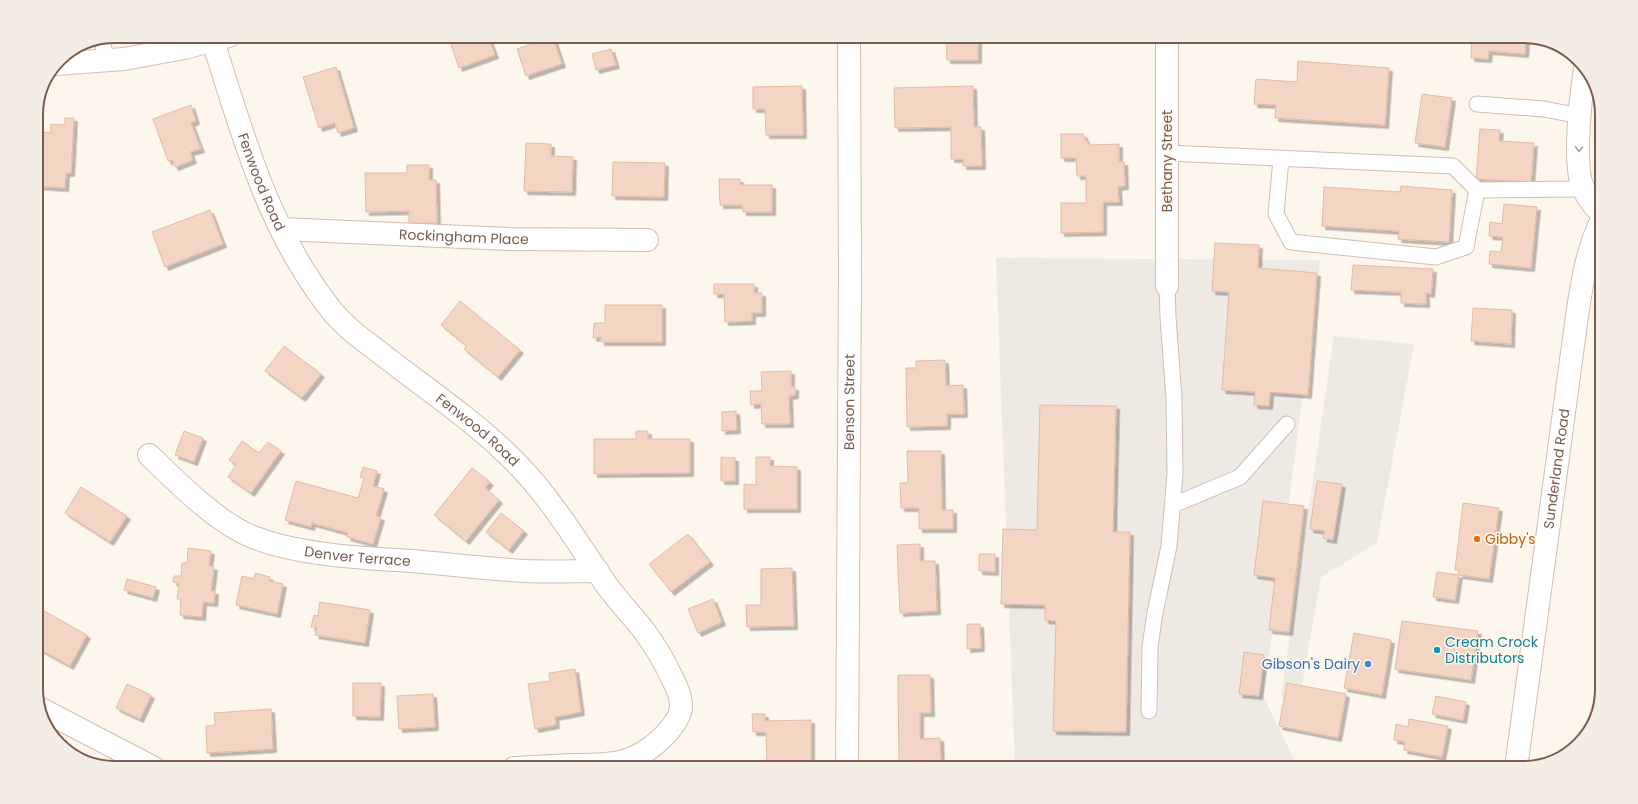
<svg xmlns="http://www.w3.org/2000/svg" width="1638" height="804" viewBox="0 0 1638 804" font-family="Poppins,sans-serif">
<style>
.industrial{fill:#efe9e4}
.building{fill:#f3d5c3;stroke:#e6bba3;filter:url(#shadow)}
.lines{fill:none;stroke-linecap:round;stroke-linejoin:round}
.service-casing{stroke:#d1beb0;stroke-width:17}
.minor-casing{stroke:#d1beb0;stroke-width:24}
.tertiary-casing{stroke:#d1beb0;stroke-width:24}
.secondary-casing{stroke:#d6c0b0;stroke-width:24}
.service{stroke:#fff;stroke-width:15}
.minor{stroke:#fff;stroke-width:22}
.tertiary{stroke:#fff;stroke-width:22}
.secondary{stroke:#fff;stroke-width:22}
.oneway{stroke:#af9d94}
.food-dot{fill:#e8710a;stroke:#fffaf3;stroke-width:1.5}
.culture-dot{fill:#0f9aa8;stroke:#fffaf3;stroke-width:1.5}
.shop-dot{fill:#3f7fe0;stroke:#fffaf3;stroke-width:1.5}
.labels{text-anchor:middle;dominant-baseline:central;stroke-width:3;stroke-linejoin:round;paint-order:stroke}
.street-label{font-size:14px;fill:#7a5c4d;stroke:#fffaf3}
.food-label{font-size:14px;fill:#c56008;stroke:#fffaf3;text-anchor:start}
.culture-label{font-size:14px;fill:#0d838f;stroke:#fffaf3;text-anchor:start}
.shop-label{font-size:14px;fill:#366cbe;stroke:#fffaf3;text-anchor:end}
.rim{fill:none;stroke:#7a5c4d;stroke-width:2}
</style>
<defs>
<filter id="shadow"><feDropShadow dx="3.5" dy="3.5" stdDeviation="0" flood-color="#0004"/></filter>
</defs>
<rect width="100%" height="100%" fill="#fdf6ec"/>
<!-- industrial -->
<path class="industrial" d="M 996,258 L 1320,260 L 1264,697 L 1298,768 L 1015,768 Z
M 1334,336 L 1414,344 L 1377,543 L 1321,577 L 1299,702 L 1281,697 Z"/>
<!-- building -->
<path class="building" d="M 448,36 L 488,36 L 495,55 L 459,68 Z
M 946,36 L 978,36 L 978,60 L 947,60 Z
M 1472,36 L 1526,37 L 1525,54 L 1489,51 L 1488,59 L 1471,58 Z
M 553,37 L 562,64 L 526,76 L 517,49 Z
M 611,49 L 616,65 L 596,70 L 592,54 Z
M 1298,61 L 1389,68 L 1385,125 L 1275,118 L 1276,105 L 1254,104 L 1256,79 L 1297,82 Z
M 336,67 L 354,128 L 338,133 L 335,123 L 319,128 L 303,77 Z
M 802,86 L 803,135 L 766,135 L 765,109 L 753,109 L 753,87 Z
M 973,86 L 974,127 L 981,127 L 982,166 L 963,166 L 963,159 L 951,159 L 951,127 L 895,128 L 894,88 Z
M 1422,94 L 1452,98 L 1445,147 L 1415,143 Z
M 191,105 L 196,121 L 191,123 L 201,149 L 190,152 L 193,160 L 175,167 L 172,160 L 168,161 L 153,119 Z
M 65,118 L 74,118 L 71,173 L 66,173 L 65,188 L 36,186 L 37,172 L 41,172 L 44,132 L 51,133 L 51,124 L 65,125 Z
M 1480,129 L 1500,130 L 1499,141 L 1534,143 L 1531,182 L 1476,179 Z
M 1061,134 L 1083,134 L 1086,140 L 1090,145 L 1119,144 L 1119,162 L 1124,162 L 1125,186 L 1118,187 L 1119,202 L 1103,202 L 1103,232 L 1061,233 L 1061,203 L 1086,203 L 1086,176 L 1077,176 L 1076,158 L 1061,158 Z
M 526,143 L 551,144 L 551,156 L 573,157 L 572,192 L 524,191 Z
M 613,162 L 665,163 L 664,197 L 612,196 Z
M 407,165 L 429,165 L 429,180 L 436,180 L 437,223 L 409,223 L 409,211 L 366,212 L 365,173 L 407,173 Z
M 719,179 L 740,179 L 740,185 L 772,185 L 772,212 L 743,212 L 742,205 L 720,205 Z
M 1401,186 L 1452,190 L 1449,242 L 1398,239 L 1399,231 L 1322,226 L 1324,187 L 1400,192 Z
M 1504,204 L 1537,207 L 1531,268 L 1489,264 L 1490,251 L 1501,252 L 1503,237 L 1489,236 L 1490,222 L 1502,224 Z
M 210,210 L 223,244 L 165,267 L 152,232 Z
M 1215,243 L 1259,245 L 1258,268 L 1317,273 L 1308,395 L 1270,392 L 1269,406 L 1254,405 L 1255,392 L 1222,390 L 1229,292 L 1212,291 Z
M 1353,265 L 1433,269 L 1431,294 L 1426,293 L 1426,304 L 1401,303 L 1401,292 L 1351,290 Z
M 714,284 L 754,284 L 754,293 L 762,293 L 762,313 L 752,313 L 752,321 L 725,322 L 724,294 L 714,294 Z
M 460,301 L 520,350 L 498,377 L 464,349 L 467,346 L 441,325 Z
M 605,305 L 662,305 L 662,342 L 601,342 L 601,337 L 593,338 L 594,323 L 605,323 Z
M 1473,308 L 1512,310 L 1511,344 L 1471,341 Z
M 284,346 L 321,374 L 302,398 L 265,371 Z
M 945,360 L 946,386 L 963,385 L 964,414 L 947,414 L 947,426 L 907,427 L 906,368 L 916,368 L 916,361 Z
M 791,371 L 791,387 L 795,387 L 795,395 L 789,396 L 790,424 L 762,424 L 761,404 L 751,405 L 750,391 L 762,391 L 761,372 Z
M 1040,405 L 1116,406 L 1113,532 L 1130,532 L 1126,732 L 1053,731 L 1056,621 L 1045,620 L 1045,605 L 1001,604 L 1003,529 L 1037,530 Z
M 736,411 L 737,430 L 722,431 L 722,412 Z
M 184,431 L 203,438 L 194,462 L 175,455 Z
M 636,431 L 648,431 L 648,439 L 690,439 L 690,473 L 594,474 L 594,439 L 636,439 Z
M 242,441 L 259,453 L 268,442 L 281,451 L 251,493 L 228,477 L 236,465 L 229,460 Z
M 907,451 L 941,451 L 942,510 L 953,510 L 953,529 L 919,529 L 919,508 L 901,508 L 900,483 L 908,483 Z
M 721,457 L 735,458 L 735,481 L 721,481 Z
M 756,457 L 770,457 L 770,466 L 797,467 L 797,509 L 744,509 L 744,484 L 756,485 Z
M 363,467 L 377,471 L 373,486 L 384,489 L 376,516 L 381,517 L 373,544 L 347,537 L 348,533 L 312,523 L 311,527 L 285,520 L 296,481 L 358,498 L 364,478 L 360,477 Z
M 472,468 L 490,482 L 485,488 L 499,500 L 466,541 L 434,515 Z
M 1317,481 L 1342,484 L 1333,540 L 1323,538 L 1325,531 L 1310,529 Z
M 81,487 L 127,516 L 110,542 L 65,513 Z
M 1263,501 L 1304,506 L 1289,632 L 1269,630 L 1275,578 L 1254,575 Z
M 1463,503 L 1499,508 L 1489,579 L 1459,575 L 1459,570 L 1455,570 Z
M 501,513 L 524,531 L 509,550 L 486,532 Z
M 688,534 L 710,562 L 671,592 L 649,564 Z
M 920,544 L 920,561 L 935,561 L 937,611 L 900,613 L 897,545 Z
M 188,548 L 211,551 L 209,566 L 214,567 L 211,591 L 215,591 L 214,603 L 203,602 L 202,617 L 180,615 L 181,599 L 177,599 L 179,583 L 173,582 L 174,576 L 181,576 L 182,563 L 187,563 Z
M 979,554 L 995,554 L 995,572 L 979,571 Z
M 792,568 L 794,626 L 747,627 L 746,605 L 761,605 L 761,569 Z
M 1437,572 L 1459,575 L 1455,600 L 1433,597 Z
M 255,573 L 270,577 L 269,581 L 283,584 L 277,614 L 236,605 L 242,576 L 254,579 Z
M 127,579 L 156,587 L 153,598 L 124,590 Z
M 713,599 L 722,622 L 698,633 L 688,609 Z
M 320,602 L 370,610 L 365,643 L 315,635 L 317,627 L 311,627 L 314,615 L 318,616 Z
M 39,608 L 87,635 L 70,666 L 39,649 L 42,644 L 36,641 L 36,612 Z
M 1402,621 L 1478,631 L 1471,680 L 1395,669 Z
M 967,624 L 980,624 L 981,648 L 967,649 Z
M 1354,633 L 1391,640 L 1382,695 L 1344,688 Z
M 1244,652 L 1264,655 L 1259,696 L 1239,694 Z
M 575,669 L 581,712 L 555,717 L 556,725 L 535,729 L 528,684 L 550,681 L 549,673 Z
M 898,675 L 930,675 L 931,713 L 920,713 L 920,739 L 940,738 L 941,768 L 899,768 Z
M 353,683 L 381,683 L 380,717 L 353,716 Z
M 1287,683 L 1346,694 L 1338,738 L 1279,726 Z
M 127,684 L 151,695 L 140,719 L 116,708 Z
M 433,694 L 435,727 L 399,729 L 397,696 Z
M 1436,696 L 1466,702 L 1463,720 L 1432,714 Z
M 271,709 L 273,749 L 207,753 L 206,726 L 215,725 L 214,713 Z
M 752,714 L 765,714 L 765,721 L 811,720 L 811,768 L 767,768 L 766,732 L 753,732 Z
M 1409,719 L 1448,726 L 1442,757 L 1404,750 L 1405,742 L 1394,740 L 1396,724 L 1408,727 Z"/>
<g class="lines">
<defs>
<path id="service" d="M 102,39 L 106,60
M 1477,104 L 1544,109 L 1580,116
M 1167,153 L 1453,166 L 1477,190 L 1583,189
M 1281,159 L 1276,214 L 1291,242 L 1436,257 L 1466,247 L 1477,190
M 1173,505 L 1240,477 L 1287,424
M 1149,711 L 1150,646 L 1155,613 L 1169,546 L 1175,474 L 1174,398 L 1168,317 L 1167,286"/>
<g id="minor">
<path id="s1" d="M 213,41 C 242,133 268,229 329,307 C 342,325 362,339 379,352 C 421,385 466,415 505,452 C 546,490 574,537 605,583 C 617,600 632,615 645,632 C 655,646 665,662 672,678 C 677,687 681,696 681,706 C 681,717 670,730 662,738 C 633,766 609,765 572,765 L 572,768"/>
<path d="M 1585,68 C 1581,95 1572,167 1584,190 C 1588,199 1595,207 1602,214"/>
<path id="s2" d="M 281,229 L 509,239 L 647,240"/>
<path d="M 1167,286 L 1167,36"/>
<path id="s3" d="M 149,455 C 177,482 217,523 253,537 C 298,555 362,558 411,561 C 449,564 487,569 525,571 C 549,572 574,571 598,571"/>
<path d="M 41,709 L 154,768"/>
<path d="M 514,768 L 572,765"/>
<path id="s4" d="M 847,768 L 850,273 L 849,36"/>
</g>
<g id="tertiary">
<path id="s5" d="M 1516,768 L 1577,316 C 1582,282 1587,250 1602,219"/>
</g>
<path id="secondary" d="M 56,64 L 124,59 L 184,48 L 229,36"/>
</defs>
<!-- service casing -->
<use href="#service" class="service-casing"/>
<!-- minor casing -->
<use href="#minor" class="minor-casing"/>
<!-- tertiary casing -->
<use href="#tertiary" class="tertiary-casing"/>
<!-- secondary casing -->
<use href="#secondary" class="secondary-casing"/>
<!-- service -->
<use href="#service" class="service"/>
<!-- minor -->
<use href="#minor" class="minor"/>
<!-- tertiary -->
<use href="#tertiary" class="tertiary"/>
<!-- secondary -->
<use href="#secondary" class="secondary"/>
</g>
<!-- one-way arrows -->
<defs><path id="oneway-chevron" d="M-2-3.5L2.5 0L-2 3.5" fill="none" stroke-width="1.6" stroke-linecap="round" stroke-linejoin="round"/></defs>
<use class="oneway" href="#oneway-chevron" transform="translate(1579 149) rotate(92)"/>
<!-- markers -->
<circle class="food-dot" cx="1477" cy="539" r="4"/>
<circle class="culture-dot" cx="1437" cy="650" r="4"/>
<circle class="shop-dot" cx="1368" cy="664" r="4"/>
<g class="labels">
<!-- street labels -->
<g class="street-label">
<text transform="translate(1167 161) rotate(-90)">Bethany Street</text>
<text stroke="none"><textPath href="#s1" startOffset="149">Fenwood Road</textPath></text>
<text stroke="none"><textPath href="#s2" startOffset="183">Rockingham Place</textPath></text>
<text stroke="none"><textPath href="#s4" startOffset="366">Benson Street</textPath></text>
<text stroke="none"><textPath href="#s1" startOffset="485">Fenwood Road</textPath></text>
<text stroke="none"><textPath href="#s5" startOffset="302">Sunderland Road</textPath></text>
<text stroke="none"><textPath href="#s3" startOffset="240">Denver Terrace</textPath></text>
</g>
<!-- food labels -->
<g class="food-label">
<text x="1485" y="539">Gibby's</text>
</g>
<!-- culture labels -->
<g class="culture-label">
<text x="1445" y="642">Cream Crock<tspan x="1445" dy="16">Distributors</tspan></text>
</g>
<!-- shop labels -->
<g class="shop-label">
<text x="1360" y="664">Gibson's Dairy</text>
</g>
</g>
<!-- crop -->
<path d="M0 0H1638V804H0ZM115 43H1523A72 72 0 0 1 1595 115V689A72 72 0 0 1 1523 761H115A72 72 0 0 1 43 689V115A72 72 0 0 1 115 43Z" fill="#f4ede6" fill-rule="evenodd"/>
<path class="rim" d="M115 43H1523A72 72 0 0 1 1595 115V689A72 72 0 0 1 1523 761H115A72 72 0 0 1 43 689V115A72 72 0 0 1 115 43Z"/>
</svg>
